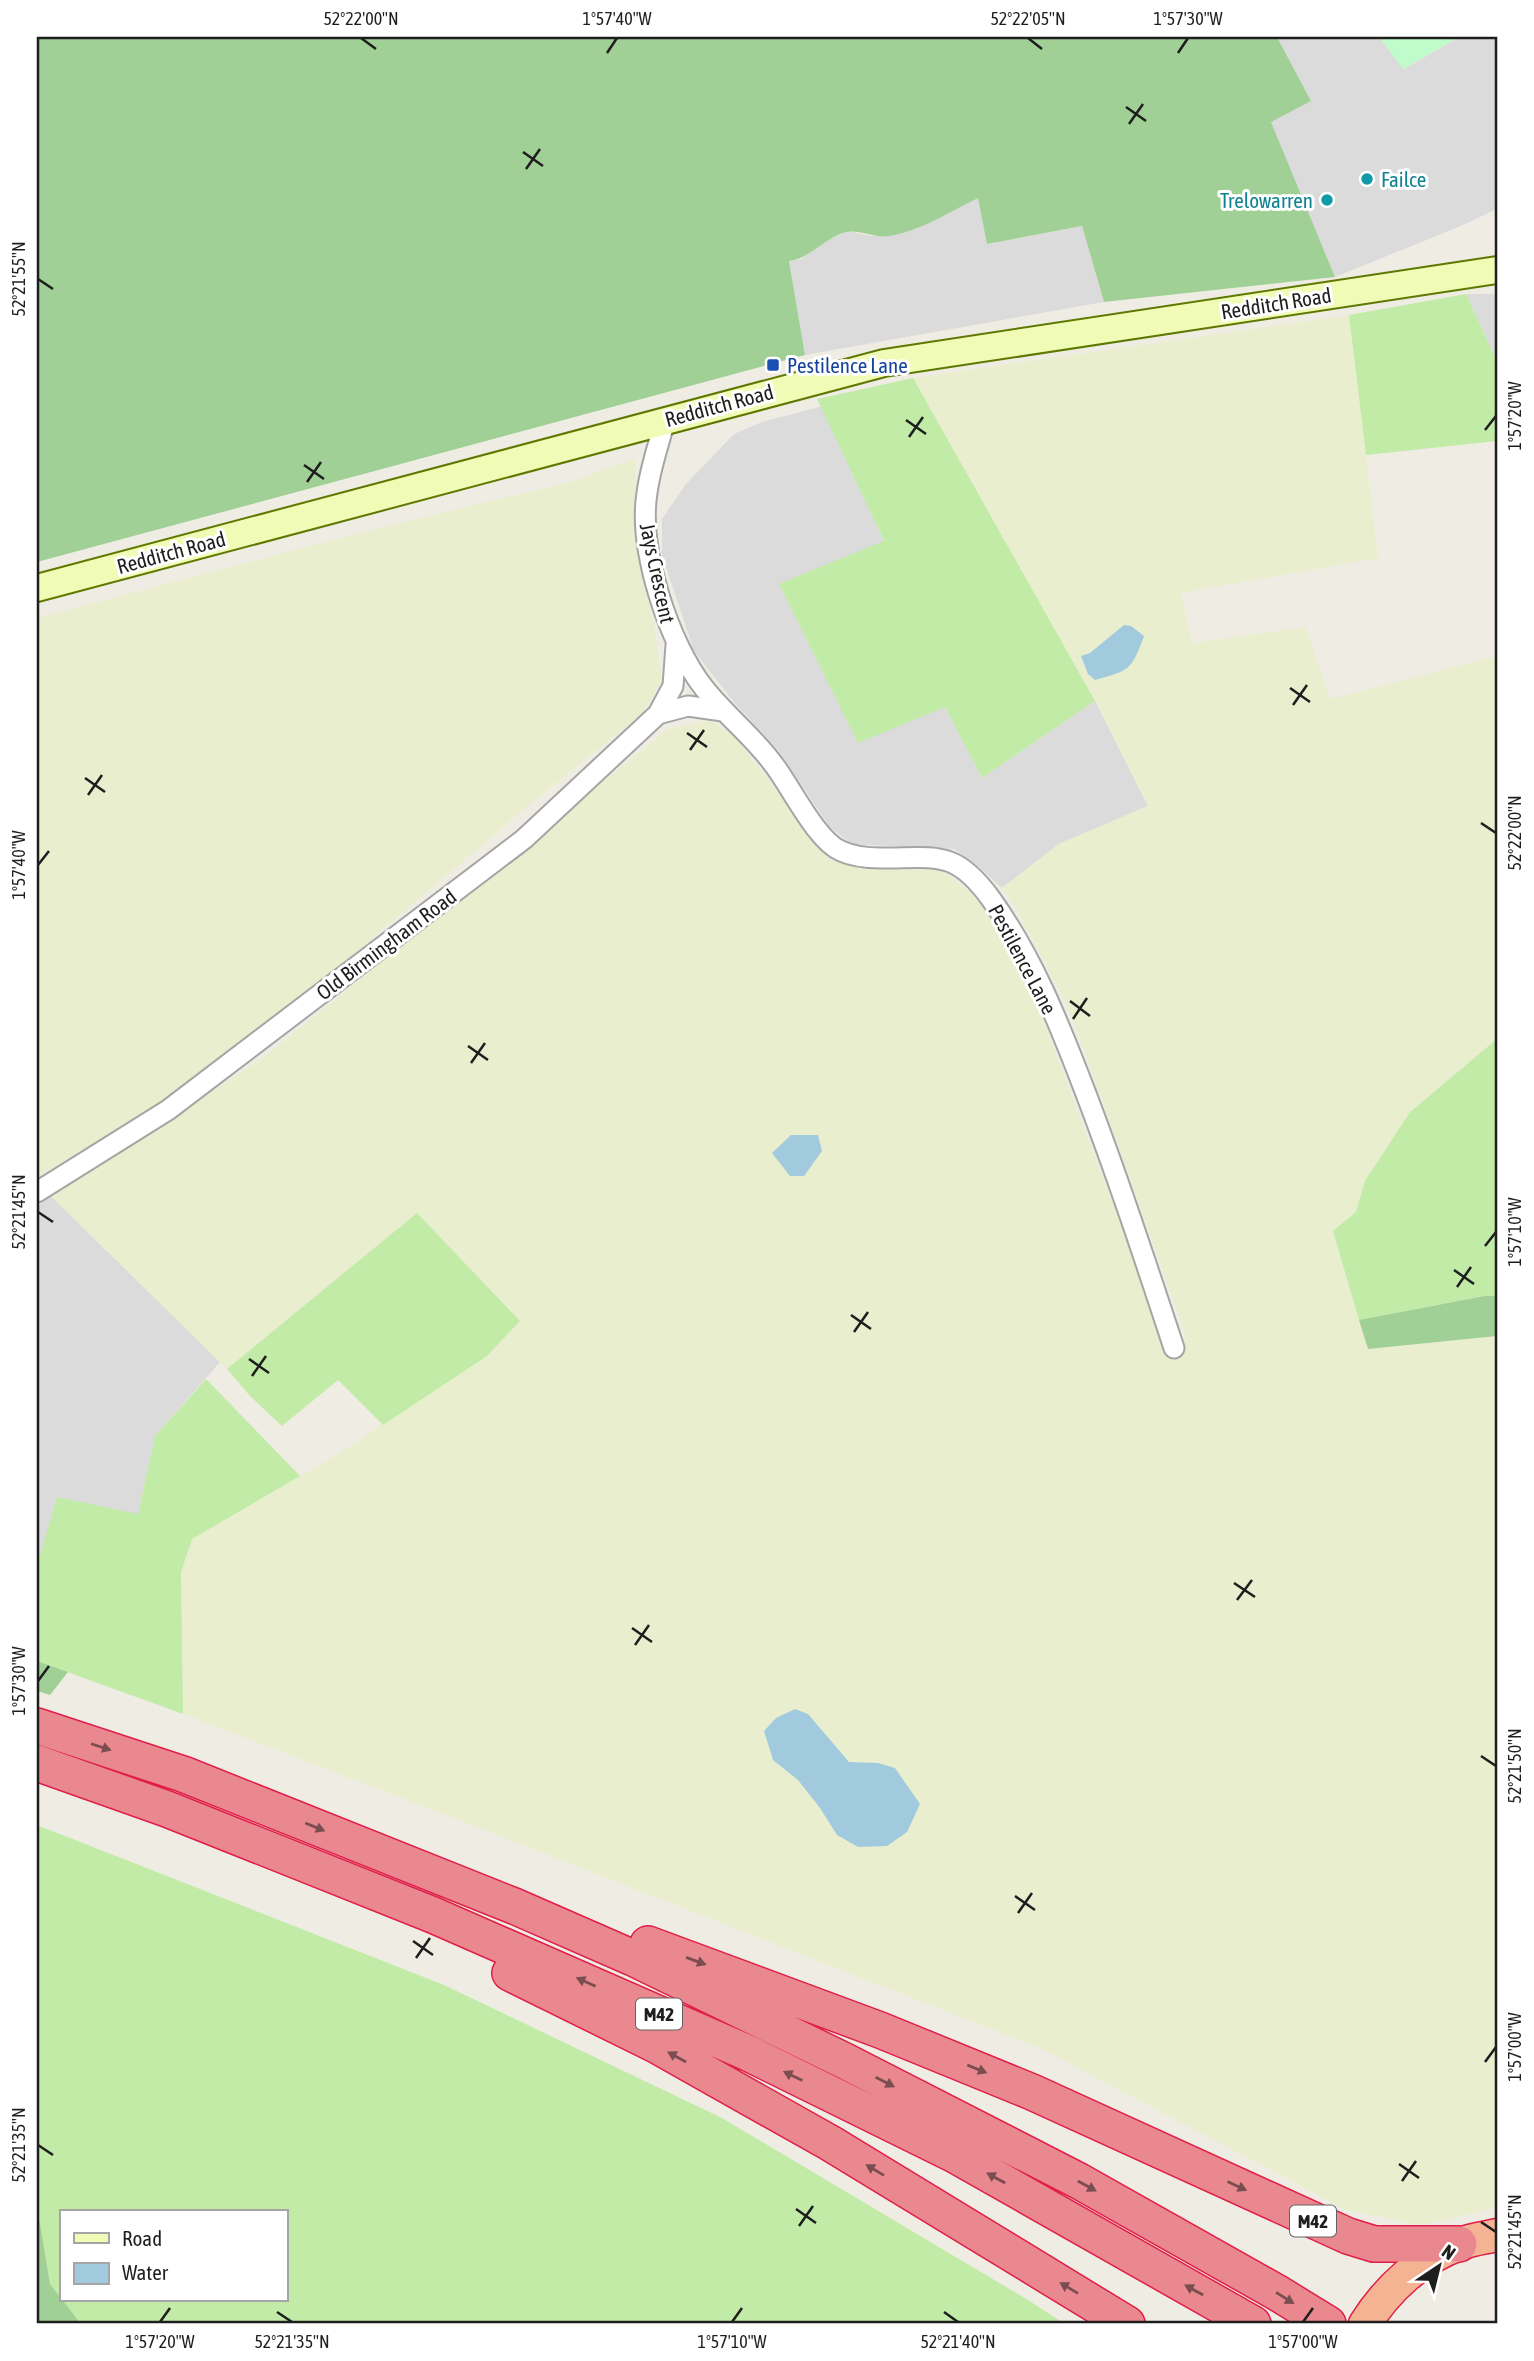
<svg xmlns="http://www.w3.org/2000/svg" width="1534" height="2361" viewBox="0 0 1534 2361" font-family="'Asap Condensed',sans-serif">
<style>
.residential{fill:#dcdbdb}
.farmland{fill:#e9efce}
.grass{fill:#c1eba7}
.forest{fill:#a1d097}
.park{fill:#bffbcb}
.water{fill:#a2cadf}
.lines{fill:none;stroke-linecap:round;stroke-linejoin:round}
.minor-casing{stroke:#a5a5a5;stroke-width:23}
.secondary-casing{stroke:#5e7901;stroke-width:30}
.trunk-casing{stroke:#e01e49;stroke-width:35}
.motorway-casing{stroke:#e01e49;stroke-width:38}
.minor{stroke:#fff;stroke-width:19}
.secondary{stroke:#f0fcb5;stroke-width:26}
.trunk{stroke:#f4b494;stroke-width:32}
.motorway{stroke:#ea888f;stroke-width:35}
.oneway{fill:#7a4e51}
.ticks{fill:none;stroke:#1e1e1e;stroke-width:2.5}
.culture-dot{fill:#0f9aa8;stroke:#fff;stroke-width:2.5}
.transit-dot{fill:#1a4fb4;stroke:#fff;stroke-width:2.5}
.labels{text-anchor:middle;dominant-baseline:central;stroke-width:6;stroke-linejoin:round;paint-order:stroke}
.shield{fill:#fff;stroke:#626262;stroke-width:2}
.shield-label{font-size:19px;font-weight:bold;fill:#1e1e1e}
.culture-label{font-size:21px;fill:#0d838f;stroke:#fff;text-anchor:start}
.street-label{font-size:21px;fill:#1e1e1e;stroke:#fff}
.transit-label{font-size:21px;fill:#164399;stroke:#fff;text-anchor:start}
.neatline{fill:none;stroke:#1e1e1e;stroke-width:2.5}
.ticks-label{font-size:18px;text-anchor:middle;fill:#1e1e1e}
</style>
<rect width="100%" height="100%" fill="#efede3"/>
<!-- residential -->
<path class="residential" d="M 1277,37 L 1379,37 L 1404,69 L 1459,37 L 1497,37 L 1497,209 L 1461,226 L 1335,277 L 1270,121 L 1311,101 Z
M 978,197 L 988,244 L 1082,226 L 1104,302 L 805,355 L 789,261 L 801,259 L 822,243 L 848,231 L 872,236 L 888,236 L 916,229 Z
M 1466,294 L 1497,294 L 1497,361 Z
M 823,406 L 884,542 L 780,584 L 858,742 L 945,707 L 982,778 L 1095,701 L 1148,806 L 1059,844 L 1002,888 L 978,866 L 954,849 L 851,844 L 829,826 L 779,751 L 733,701 L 694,651 L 662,555 L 662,519 L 686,484 L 734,434 L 762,422 Z
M 51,1196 L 220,1362 L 155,1436 L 138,1514 L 37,1566 L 37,1206 Z"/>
<!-- farmland -->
<path class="farmland" d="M 1349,315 L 1378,558 L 1181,593 L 1192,643 L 1306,627 L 1330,699 L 1497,656 L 1497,1039 L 1410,1112 L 1365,1181 L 1356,1212 L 1368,1349 L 1497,1336 L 1497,2205 L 1489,2210 L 1421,2225 L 1346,2210 L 1042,2049 L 446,1815 L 183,1714 L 181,1572 L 192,1539 L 338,1454 L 487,1356 L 520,1321 L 417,1213 L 227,1369 L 51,1196 L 263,1058 L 669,728 L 711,721 L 734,736 L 830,860 L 867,868 L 941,870 L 974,896 L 996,927 L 1041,1015 L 1167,1346 L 1187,1338 L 1070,1011 L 1016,908 L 1002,888 L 1059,844 L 1148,806 L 1104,717 L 913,378 Z
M 635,459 L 636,546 L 653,619 L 662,680 L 642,714 L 529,805 L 335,970 L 152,1108 L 37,1177 L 37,618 L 371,530 L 570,482 Z"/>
<!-- grass -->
<path class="grass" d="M 1466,294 L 1497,361 L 1497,441 L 1366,455 L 1349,315 Z
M 913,378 L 1095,701 L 982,778 L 945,707 L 858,743 L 779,584 L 884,541 L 817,399 Z
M 1497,1039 L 1497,1296 L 1483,1296 L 1359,1320 L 1333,1231 L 1356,1212 L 1365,1181 L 1410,1112 Z
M 417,1213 L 520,1321 L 487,1356 L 383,1425 L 338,1380 L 282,1426 L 250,1396 L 227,1369 Z
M 206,1379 L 300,1476 L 192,1539 L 181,1572 L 183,1714 L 37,1661 L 37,1566 L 57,1497 L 138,1514 L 155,1436 Z
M 37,1825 L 444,1985 L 722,2118 L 1028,2300 L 1065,2324 L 81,2324 L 62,2300 L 285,2300 L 285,2212 L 61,2212 L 61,2299 L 50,2284 L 40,2223 L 37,2217 Z"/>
<!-- forest -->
<path class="forest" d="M 37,37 L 1277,37 L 1311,101 L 1271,122 L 1335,277 L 1104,302 L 1082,226 L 987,244 L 978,198 C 949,212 921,231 889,236 C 874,238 859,229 846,232 C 824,238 811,258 789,261 L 805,355 L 37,562 Z
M 1484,1296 L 1497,1296 L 1497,1336 L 1368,1349 L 1359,1320 Z
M 37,1661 L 68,1672 L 50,1695 L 37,1691 Z
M 37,2217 L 40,2223 L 50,2284 L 81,2324 L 37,2324 Z"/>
<!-- park -->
<path class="park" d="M 1379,37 L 1459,37 L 1403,69 Z"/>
<!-- water -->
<path class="water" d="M 1124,625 L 1131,626 L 1144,636 C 1131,671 1130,670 1095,680 L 1088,674 L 1081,656 L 1090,653 Z
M 791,1135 L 818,1135 L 822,1151 L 804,1176 L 790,1176 L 772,1153 Z
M 795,1709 L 808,1714 L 849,1762 L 878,1763 L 895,1768 L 920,1804 L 907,1832 L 887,1846 L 858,1847 L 837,1835 L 820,1808 L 798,1780 L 773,1760 L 764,1731 L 776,1718 Z"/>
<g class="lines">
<defs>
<path id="minor" d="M 665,420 C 659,444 650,468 647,493 C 638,549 669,644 704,688 C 726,716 754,737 774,765 C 791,787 816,840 841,851 C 854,857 867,858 881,858 C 936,858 955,849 991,899 C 1032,956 1058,1021 1083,1086 C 1116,1172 1145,1260 1174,1348
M 658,714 L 688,706 L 723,711
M 37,1192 L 168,1110 L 524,839 L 658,714 L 673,686 L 676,645"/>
<path id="secondary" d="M 37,588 L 884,363 L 1497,270"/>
<path id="trunk" d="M 1365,2324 C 1387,2289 1420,2258 1460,2244 C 1472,2239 1485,2238 1497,2235"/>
<path id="motorway" d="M 37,1726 L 183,1774 L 514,1906 L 633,1958 L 845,2061 L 1079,2181 L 1276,2292 L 1328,2324
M 37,1763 L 167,1809 L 433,1915 L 748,2053 L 955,2155 L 1253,2324
M 648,1944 L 880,2030 L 1032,2092 L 1348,2236 L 1374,2244 L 1459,2244
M 510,1973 L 656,2045 L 830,2143 L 1127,2324"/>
</defs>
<!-- minor casing -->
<use href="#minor" class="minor-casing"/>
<!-- secondary casing -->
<use href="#secondary" class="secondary-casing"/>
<!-- trunk casing -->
<use href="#trunk" class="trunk-casing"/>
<!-- motorway casing -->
<use href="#motorway" class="motorway-casing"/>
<!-- minor -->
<use href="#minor" class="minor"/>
<!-- secondary -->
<use href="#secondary" class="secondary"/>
<!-- trunk -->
<use href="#trunk" class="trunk"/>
<!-- motorway -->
<use href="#motorway" class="motorway"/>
</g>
<!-- one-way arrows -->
<defs><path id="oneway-solid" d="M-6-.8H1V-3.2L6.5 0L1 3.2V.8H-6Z" transform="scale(1.75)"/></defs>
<g class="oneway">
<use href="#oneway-solid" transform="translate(101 1747) rotate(18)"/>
<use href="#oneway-solid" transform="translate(315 1827) rotate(22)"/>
<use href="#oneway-solid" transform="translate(696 1961) rotate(20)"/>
<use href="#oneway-solid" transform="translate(586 1982) rotate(-156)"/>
<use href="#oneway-solid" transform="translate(677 2057) rotate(-151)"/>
<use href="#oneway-solid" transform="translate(977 2069) rotate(22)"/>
<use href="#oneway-solid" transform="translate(793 2076) rotate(-154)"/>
<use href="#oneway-solid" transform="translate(885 2082) rotate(27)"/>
<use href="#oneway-solid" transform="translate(875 2170) rotate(-149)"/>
<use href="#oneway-solid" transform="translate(996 2178) rotate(-151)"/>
<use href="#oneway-solid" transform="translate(1087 2186) rotate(29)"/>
<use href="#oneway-solid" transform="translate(1237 2186) rotate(25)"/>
<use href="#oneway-solid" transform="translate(1069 2288) rotate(-149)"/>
<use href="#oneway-solid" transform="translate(1194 2290) rotate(-151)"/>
<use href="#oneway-solid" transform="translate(1285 2298) rotate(32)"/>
</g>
<!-- ticks -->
<path class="ticks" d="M 361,38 L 376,49M 1028,38 L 1042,49M 607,53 L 617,38M 1178,53 L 1188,38M 1126,107 L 1146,121M 1129,124 L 1143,104M 523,152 L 543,166M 526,169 L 540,149M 38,279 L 53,289M 906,420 L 926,434M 1485,430 L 1496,416M 909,437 L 923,417M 304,465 L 324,479M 307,482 L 321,462M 1290,688 L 1310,702M 1293,705 L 1307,685M 687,733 L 707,747M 690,750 L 704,730M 85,778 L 105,792M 88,795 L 102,775M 1481,823 L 1496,833M 38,865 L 49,851M 1070,1001 L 1090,1016M 1073,1019 L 1087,998M 468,1046 L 488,1060M 471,1063 L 485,1043M 38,1212 L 53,1222M 1485,1246 L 1496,1232M 1454,1270 L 1474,1284M 1457,1287 L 1471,1267M 851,1315 L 871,1329M 854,1332 L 868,1312M 249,1359 L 269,1373M 252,1376 L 266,1356M 1234,1583 L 1255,1597M 1237,1600 L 1252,1580M 632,1628 L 652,1642M 635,1645 L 649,1625M 38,1681 L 49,1666M 1481,1756 L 1496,1766M 1015,1896 L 1035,1910M 1018,1913 L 1032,1893M 413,1941 L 433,1955M 416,1958 L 430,1938M 1485,2062 L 1496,2047M 38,2145 L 53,2155M 1399,2164 L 1419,2178M 1402,2181 L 1416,2161M 796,2209 L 816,2223M 1481,2222 L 1496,2232M 799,2226 L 813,2206M 277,2312 L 292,2322M 944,2312 L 958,2322M 160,2322 L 170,2308M 732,2322 L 742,2308M 1303,2322 L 1313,2308"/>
<!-- markers -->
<g class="culture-dot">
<circle cx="1367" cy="179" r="7"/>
<circle cx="1327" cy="200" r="7"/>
</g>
<rect class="transit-dot" x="766" y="358" width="14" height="14" rx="3.5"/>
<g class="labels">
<!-- shield labels -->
<g class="shield">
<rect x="636" y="1998.5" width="46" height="31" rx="5"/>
<rect x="1290" y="2205.5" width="46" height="31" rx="5"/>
</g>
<g class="shield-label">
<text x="659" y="2014">M42</text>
<text x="1313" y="2221">M42</text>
</g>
<!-- culture labels -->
<g class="culture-label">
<text x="1381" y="179">Failce</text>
<text x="1313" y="200" text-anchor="end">Trelowarren</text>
</g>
<!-- street labels -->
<g class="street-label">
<text transform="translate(1276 303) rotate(-9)">Redditch Road</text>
<text transform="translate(719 405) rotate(-15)">Redditch Road</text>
<text transform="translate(171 552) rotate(-15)">Redditch Road</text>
<text transform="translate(658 573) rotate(78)">Jays Crescent</text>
<text transform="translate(386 944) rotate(-37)">Old Birmingham Road</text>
<text transform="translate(1023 959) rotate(62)">Pestilence Lane</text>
</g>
<!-- transit labels -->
<g class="transit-label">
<text x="787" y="365">Pestilence Lane</text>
</g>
</g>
<!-- border -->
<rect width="1534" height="2361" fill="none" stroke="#ffffff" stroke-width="77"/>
<!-- legend -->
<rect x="60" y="2210" width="228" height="91" fill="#ffffff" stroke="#a5a5a5" stroke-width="2"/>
<rect x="74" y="2233" width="35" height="10" fill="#f0fcb5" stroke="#a5a5a5" stroke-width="2"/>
<text x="122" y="2246" font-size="21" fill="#1e1e1e">Road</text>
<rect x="74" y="2263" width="35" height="21" fill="#a2cadf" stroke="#a5a5a5" stroke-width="2"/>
<text x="122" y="2280" font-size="21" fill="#1e1e1e">Water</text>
<!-- north arrow -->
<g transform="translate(1439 2266) rotate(35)" stroke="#ffffff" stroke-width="5" paint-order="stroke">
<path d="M0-5L12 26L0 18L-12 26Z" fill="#1e1e1e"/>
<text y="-10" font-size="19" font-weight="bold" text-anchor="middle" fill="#1e1e1e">N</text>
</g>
<rect x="38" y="38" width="1458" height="2284" class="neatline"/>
<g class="ticks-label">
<text x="361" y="25">52°22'00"N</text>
<text x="617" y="25">1°57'40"W</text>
<text x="1028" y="25">52°22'05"N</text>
<text x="1188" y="25">1°57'30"W</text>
<text transform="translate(19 279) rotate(-90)" y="6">52°21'55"N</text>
<text transform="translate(1515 416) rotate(-90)" y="6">1°57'20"W</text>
<text transform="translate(1515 833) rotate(-90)" y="6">52°22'00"N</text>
<text transform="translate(19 865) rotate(-90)" y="6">1°57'40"W</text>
<text transform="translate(19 1212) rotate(-90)" y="6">52°21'45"N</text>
<text transform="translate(1515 1232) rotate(-90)" y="6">1°57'10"W</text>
<text transform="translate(19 1681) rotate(-90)" y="6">1°57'30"W</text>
<text transform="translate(1515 1766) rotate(-90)" y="6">52°21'50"N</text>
<text transform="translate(1515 2047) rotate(-90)" y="6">1°57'00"W</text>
<text transform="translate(19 2145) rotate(-90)" y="6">52°21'35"N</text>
<text transform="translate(1515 2232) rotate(-90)" y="6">52°21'45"N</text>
<text x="160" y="2348">1°57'20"W</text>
<text x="292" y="2348">52°21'35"N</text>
<text x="732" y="2348">1°57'10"W</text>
<text x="958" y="2348">52°21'40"N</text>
<text x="1303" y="2348">1°57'00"W</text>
</g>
</svg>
